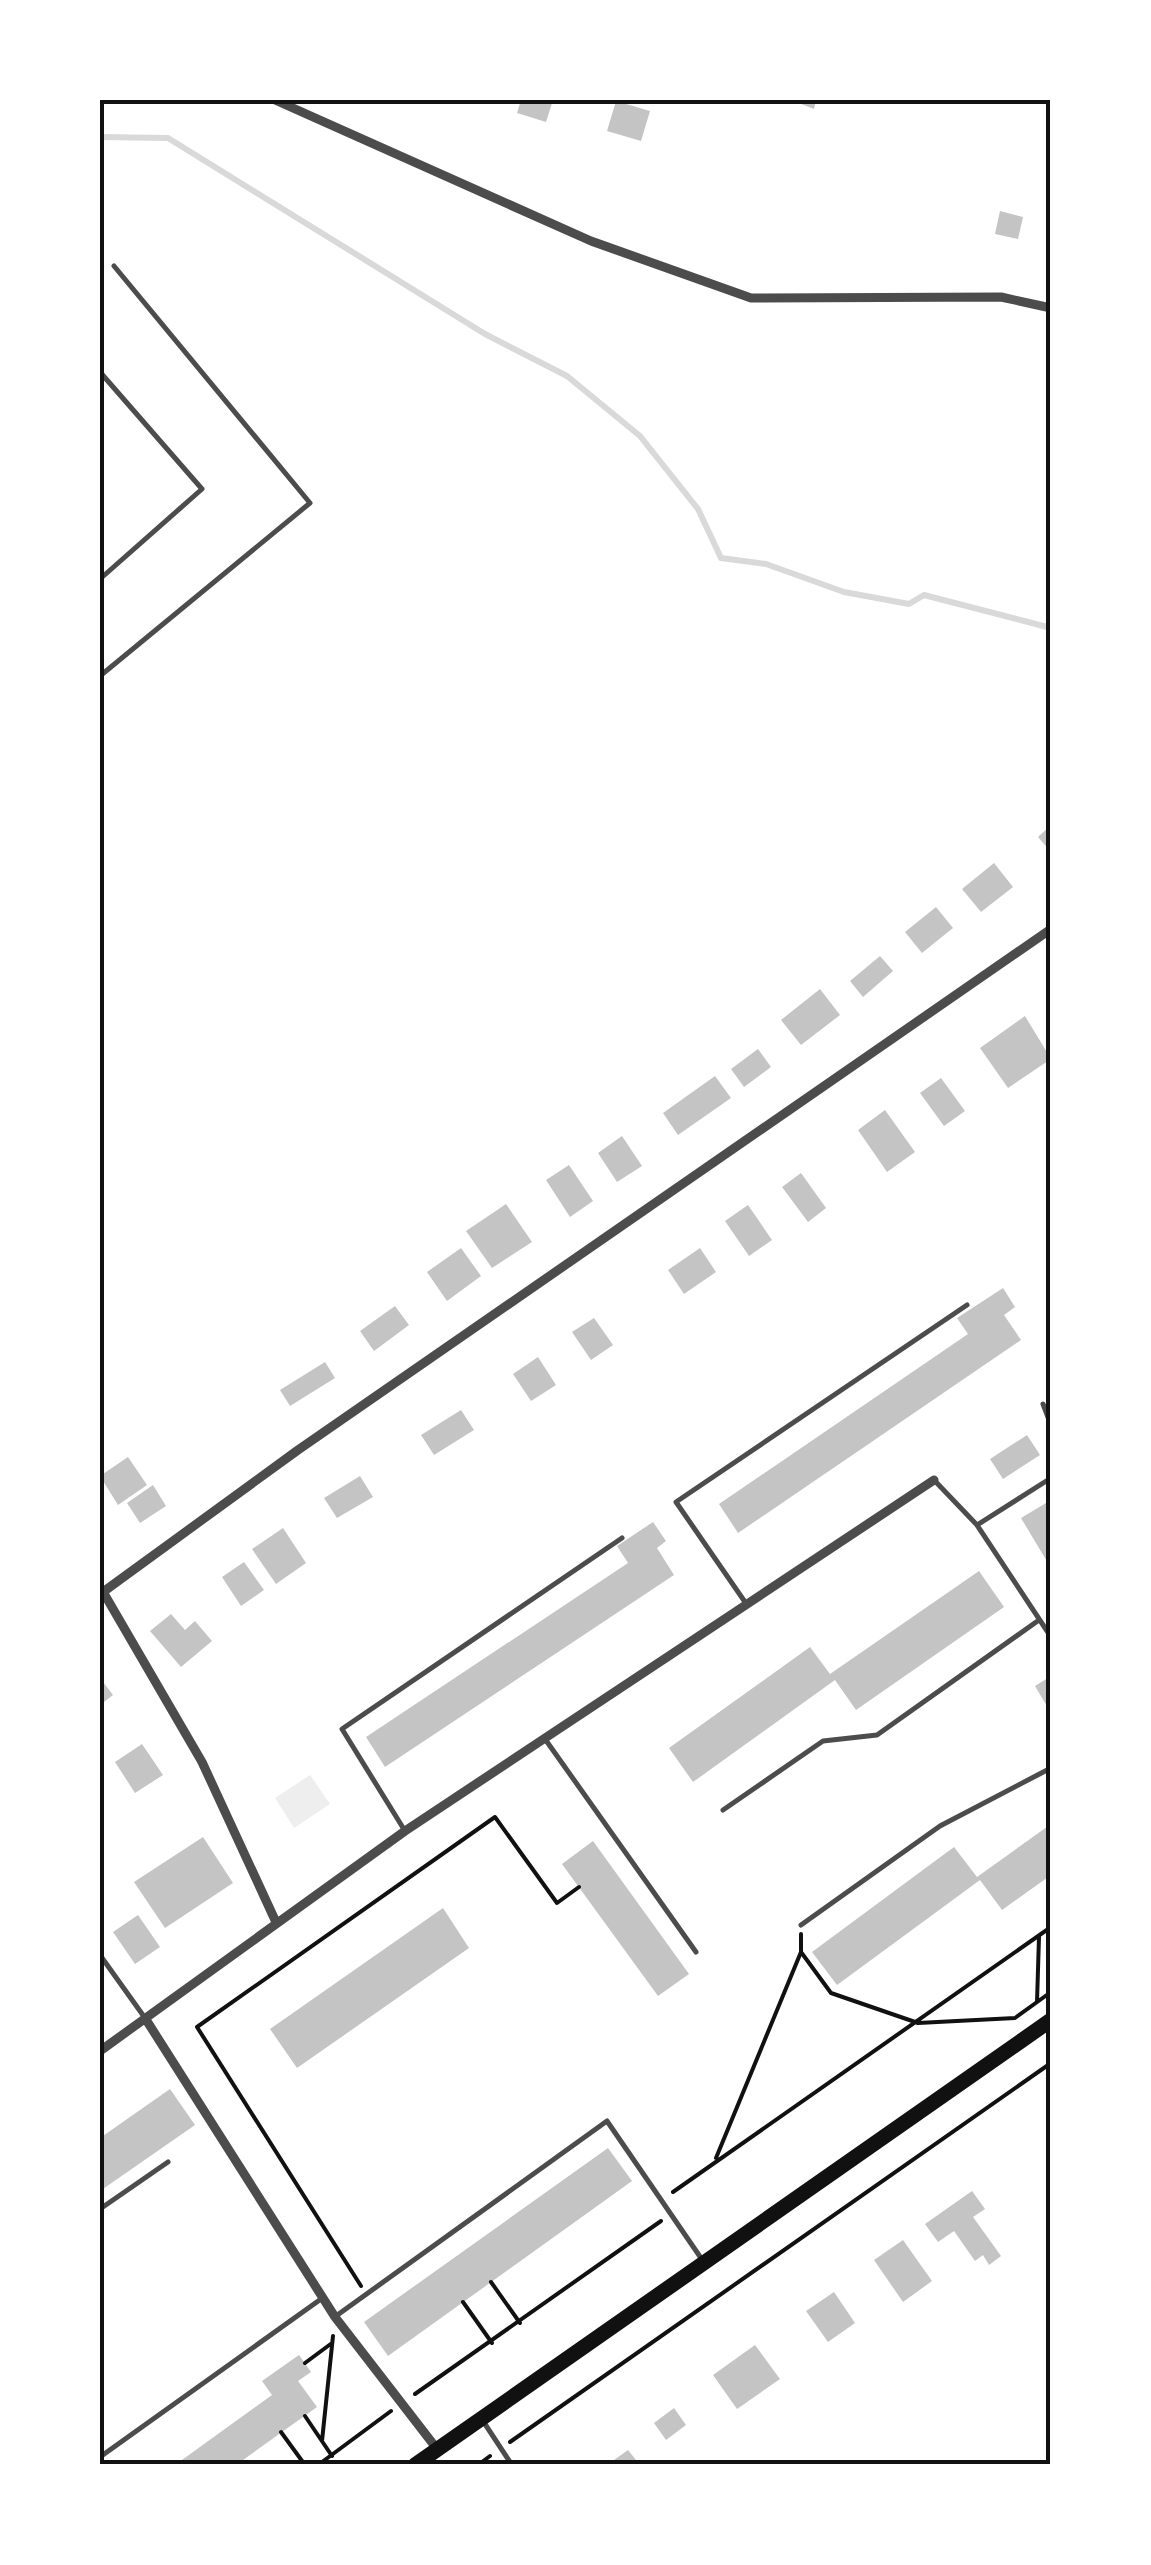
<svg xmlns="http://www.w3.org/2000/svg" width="1151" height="2565" viewBox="0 0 1151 2565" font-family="Roboto,sans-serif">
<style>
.green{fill:#eee}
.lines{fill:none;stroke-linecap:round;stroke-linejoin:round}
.stream{stroke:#d9d9d9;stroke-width:6}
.building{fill:#c4c4c4}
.path{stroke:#111;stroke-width:4}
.service{stroke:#4c4c4c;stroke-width:5}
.minor{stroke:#4c4c4c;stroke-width:9}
.primary{stroke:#111;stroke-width:15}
.neatline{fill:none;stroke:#111;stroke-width:4}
</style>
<rect width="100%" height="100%" fill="#fff"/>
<!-- green -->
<path class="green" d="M 310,1775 L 330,1804 L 294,1828 L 275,1798 Z"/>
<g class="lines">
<!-- stream -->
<path class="stream" d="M 100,137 L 168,138 L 485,334 L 567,376 L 640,436 L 698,509 L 721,558 L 766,564 L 844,592 L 909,604 L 924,595 L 1051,628"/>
</g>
<!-- building -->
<path class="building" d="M 521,100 L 553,100 L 546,122 L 517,113 Z
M 791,100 L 816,100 L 814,109 Z
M 616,101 L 650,111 L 641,141 L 607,131 Z
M 1000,211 L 1023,217 L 1018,239 L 995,234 Z
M 1051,825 L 1051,852 L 1038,837 Z
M 994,863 L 1013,887 L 981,912 L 962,889 Z
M 936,907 L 953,928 L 922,953 L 905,932 Z
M 880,956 L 893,971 L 863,997 L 850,981 Z
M 820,989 L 840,1015 L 801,1045 L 781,1020 Z
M 1025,1016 L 1051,1059 L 1008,1088 L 980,1048 Z
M 758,1049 L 771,1067 L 744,1087 L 731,1069 Z
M 715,1076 L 731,1098 L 678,1135 L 663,1113 Z
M 941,1078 L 965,1111 L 944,1126 L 920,1093 Z
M 885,1110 L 915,1152 L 887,1172 L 858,1130 Z
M 622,1136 L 642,1166 L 617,1182 L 598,1153 Z
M 569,1165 L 593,1201 L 570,1217 L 546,1180 Z
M 801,1173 L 826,1208 L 808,1222 L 782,1187 Z
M 506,1204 L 532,1242 L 492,1268 L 466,1231 Z
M 748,1205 L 772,1240 L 749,1256 L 725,1221 Z
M 461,1248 L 481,1276 L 447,1301 L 427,1272 Z
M 700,1248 L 716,1272 L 684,1294 L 668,1270 Z
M 1003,1288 L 1015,1307 L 1004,1315 L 1021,1340 L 738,1533 L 719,1504 L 968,1334 L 957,1318 Z
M 395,1306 L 409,1325 L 374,1351 L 360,1331 Z
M 594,1318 L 613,1345 L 591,1360 L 572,1332 Z
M 538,1357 L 556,1385 L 531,1401 L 513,1374 Z
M 325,1362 L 335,1378 L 290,1406 L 280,1390 Z
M 461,1410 L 474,1430 L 434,1455 L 421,1435 Z
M 1027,1435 L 1040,1455 L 1003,1479 L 990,1459 Z
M 128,1457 L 147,1485 L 118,1505 L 100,1476 Z
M 360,1476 L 373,1497 L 337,1518 L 324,1498 Z
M 153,1485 L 166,1506 L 140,1523 L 127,1503 Z
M 1051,1500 L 1051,1568 L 1021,1518 Z
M 653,1522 L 666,1541 L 657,1548 L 674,1575 L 385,1767 L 366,1737 L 628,1563 L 617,1546 Z
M 283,1528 L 306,1563 L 276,1584 L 252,1549 Z
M 244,1562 L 264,1590 L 241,1606 L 222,1577 Z
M 979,1571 L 1004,1607 L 856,1710 L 835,1680 L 693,1782 L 669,1748 L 810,1647 L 830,1674 Z
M 171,1614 L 185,1630 L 195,1621 L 212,1641 L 181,1667 L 150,1631 Z
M 1051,1676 L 1051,1713 L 1035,1686 Z
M 100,1678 L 113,1695 L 100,1705 Z
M 142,1744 L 163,1775 L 135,1793 L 115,1762 Z
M 1051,1824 L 1051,1875 L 1002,1910 L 980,1880 L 837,1985 L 812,1952 L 954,1847 L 977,1877 Z
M 203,1837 L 233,1883 L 165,1928 L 134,1882 Z
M 593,1841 L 689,1974 L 658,1996 L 562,1864 Z
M 443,1908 L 469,1948 L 297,2068 L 270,2029 Z
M 138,1915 L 160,1947 L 135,1964 L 113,1932 Z
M 170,2089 L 195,2125 L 100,2191 L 100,2138 Z
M 608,2148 L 632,2181 L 388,2356 L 364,2322 Z
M 972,2191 L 985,2209 L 973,2217 L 1001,2256 L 989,2265 L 983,2255 L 975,2261 L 954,2231 L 938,2242 L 925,2224 Z
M 903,2240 L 932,2281 L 903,2302 L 874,2260 Z
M 834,2292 L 855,2323 L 828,2342 L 806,2311 Z
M 755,2345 L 780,2379 L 737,2409 L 713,2375 Z
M 299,2355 L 311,2372 L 298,2381 L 317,2407 L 236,2465 L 175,2465 L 272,2395 L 262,2381 Z
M 674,2408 L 686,2425 L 666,2440 L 654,2423 Z
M 628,2450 L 640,2465 L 607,2465 Z"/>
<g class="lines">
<!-- path -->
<path class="path" d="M 801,1952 L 831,1993 L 918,2023 L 1015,2018 L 1051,1992
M 1037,2002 L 1039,1937
M 716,2158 L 801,1952 L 801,1934
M 673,2192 L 1051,1927
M 491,2282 L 520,2323
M 361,2286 L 197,2027 L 495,1817 L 557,1903 L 579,1887
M 463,2302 L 492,2343
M 305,2363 L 332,2343
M 415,2394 L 661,2221
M 305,2416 L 332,2456
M 281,2432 L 305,2465
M 322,2441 L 333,2336
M 510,2442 L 1051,2063
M 318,2465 L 391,2411
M 478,2465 L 490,2456"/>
<!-- service -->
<path class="service" d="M 100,372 L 202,489 L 100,579
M 100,676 L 310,503 L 114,266
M 1043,1404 L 1051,1425
M 934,1480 L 977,1525 L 1051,1637
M 977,1525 L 1051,1478
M 745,1602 L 676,1502 L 967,1305
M 545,1739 L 696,1952
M 723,1810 L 823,1741 L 877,1735 L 1039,1620
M 405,1831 L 342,1729 L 622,1538
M 801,1925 L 940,1826 L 1051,1768
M 100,1955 L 145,2018
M 100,2209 L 168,2162
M 336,2316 L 607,2121 L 703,2261
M 483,2421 L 512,2465
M 100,2457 L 321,2299"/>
<!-- minor -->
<path class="minor" d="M 275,100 L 591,241 L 751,298 L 1001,297 L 1051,308
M 102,1590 L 202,1762 L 275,1920
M 103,1592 L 298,1450 L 1051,929
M 145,2018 L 335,2317 L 437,2449
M 100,2051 L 405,1831 L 934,1480"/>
<!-- primary -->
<path class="primary" d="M 415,2465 L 1051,2020"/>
</g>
<!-- border -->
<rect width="1151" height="2565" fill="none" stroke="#ffffff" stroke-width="205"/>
<rect x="102" y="102" width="946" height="2360" class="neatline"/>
</svg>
